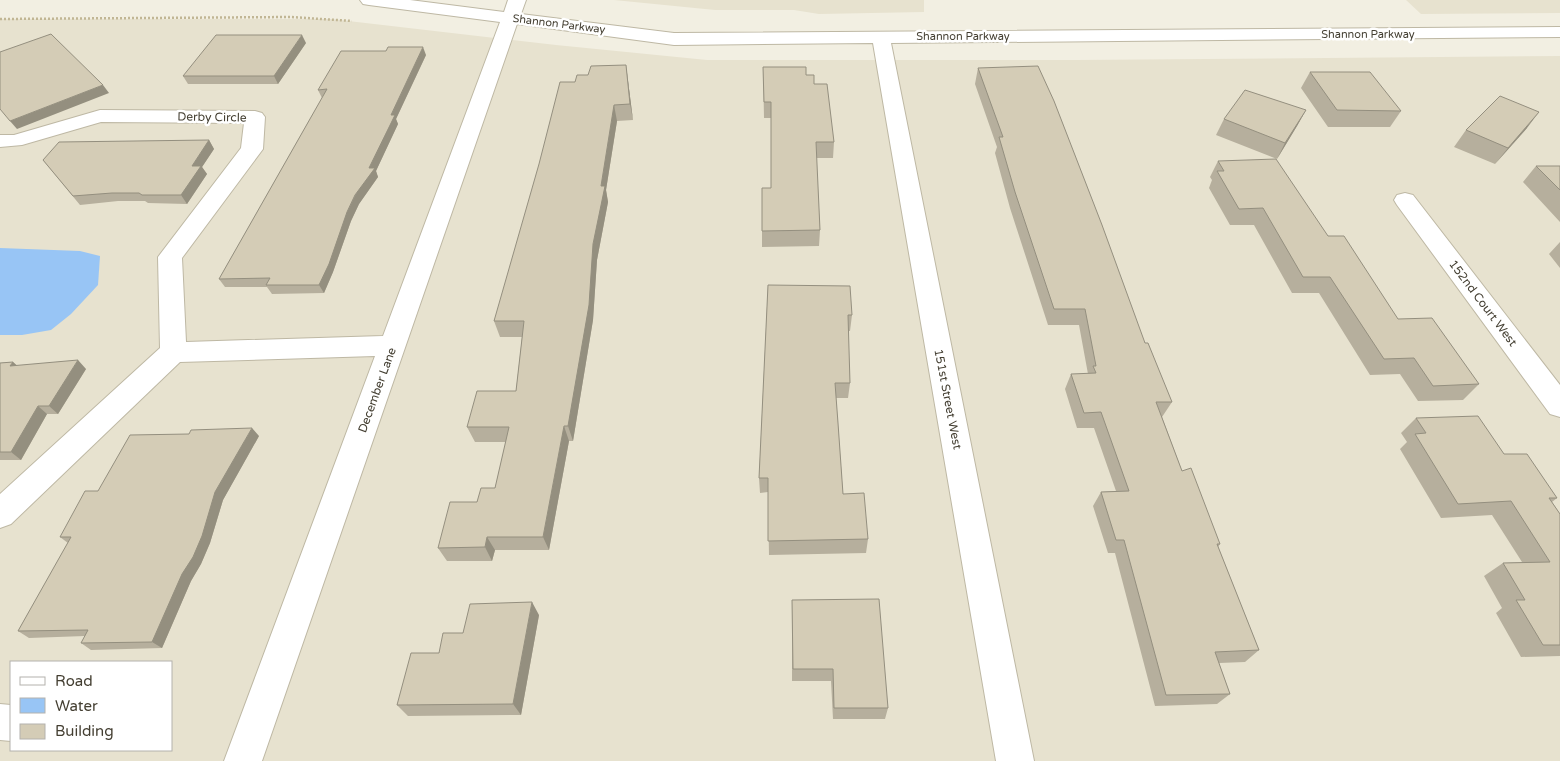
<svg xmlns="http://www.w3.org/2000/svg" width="1560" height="761" viewBox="0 0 1560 761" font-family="'Varela Round',sans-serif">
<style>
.residential{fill:#e7e2cf;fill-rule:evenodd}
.water{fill:#98c5f5}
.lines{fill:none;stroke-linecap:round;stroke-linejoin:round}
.minor-casing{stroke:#beb8a4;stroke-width:2}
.path{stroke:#c1b694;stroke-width:2.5;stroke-dasharray:2 2;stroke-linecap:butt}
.minor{fill:#fff;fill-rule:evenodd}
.wall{fill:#b6af9d}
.shaded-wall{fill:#948f7f}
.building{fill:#d4ccb6;stroke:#948f7f}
.labels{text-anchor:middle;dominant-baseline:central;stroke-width:5;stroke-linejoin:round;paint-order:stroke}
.far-street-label{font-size:11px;fill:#443f32;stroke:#fff}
.street-label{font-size:12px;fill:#443f32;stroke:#fff}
</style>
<rect width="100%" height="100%" fill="#f2efe2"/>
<!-- residential -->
<path class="residential" d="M 614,0 L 924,0 L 924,12 L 819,14 L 794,10 L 715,10 Z
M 1406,0 L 1560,0 L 1560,13 L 1421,14 Z
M 0,19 L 331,19 L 556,45 L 707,60 L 1076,60 L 1560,56 L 1560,761 L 0,761 ZM 11,662 L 171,662 L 171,750 L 11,750 Z"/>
<!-- water -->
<path class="water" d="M 0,248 L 80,251 L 100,256 L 98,285 L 71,314 L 51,330 L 22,335 L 0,335 Z"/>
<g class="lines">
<defs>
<path id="minor" d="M 360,0 L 410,0 L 504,12 L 508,0 L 526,0 L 521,14 L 674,33 L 1560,27 L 1560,37 L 891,43 L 1034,761 L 996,761 L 873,43 L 674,45 L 517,24 L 262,761 L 224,761 L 375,356 L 180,362 L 11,524 L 0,528 L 0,494 L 160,348 L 158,257 L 241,148 L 244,123 L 101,122 L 22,145 L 0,147 L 0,135 L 14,135 L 100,110 L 255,111 L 262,113 L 265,117 L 263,149 L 182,258 L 186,342 L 383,336 L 500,22 L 369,5 L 363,4 Z
M 1405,193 L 1413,195 L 1560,385 L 1560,417 L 1550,414 L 1397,205 L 1394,200 L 1397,195 Z
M 0,704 L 11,705 L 11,741 L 0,740 Z"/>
</defs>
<!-- minor casing -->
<use href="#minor" class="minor-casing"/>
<!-- path -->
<path class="path" d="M 0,19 L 291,17 L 352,21"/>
<!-- minor -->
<use href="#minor" class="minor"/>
</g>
<!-- wall -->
<path class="wall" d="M 306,43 L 278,84 L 188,84 L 183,76 Z
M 426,55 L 396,119 L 398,124 L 376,171 L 378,177 L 359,204 L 351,221 L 333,272 L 324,293 L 272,294 L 267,287 L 225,287 L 219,279 L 322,98 L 318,90 Z
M 626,65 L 633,120 L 617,121 L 606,190 L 608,202 L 597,260 L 593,320 L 573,441 L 569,441 L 549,550 L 495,550 L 492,561 L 447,561 L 438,548 L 477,502 L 495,488 L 506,442 L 475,442 L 467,427 L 516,391 L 522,337 L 500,337 L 494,321 L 575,82 L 588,75 Z
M 763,67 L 806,75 L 814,84 L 834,142 L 833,158 L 816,158 L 820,230 L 819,246 L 762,247 L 762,188 L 771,188 L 771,118 L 764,118 Z
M 978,68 L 1145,343 L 1172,402 L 1162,417 L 1182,471 L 1220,544 L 1218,547 L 1259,650 L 1245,662 L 1219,663 L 1230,694 L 1217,704 L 1155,706 L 1115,553 L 1108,553 L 1093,506 L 1101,492 L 1116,491 L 1094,428 L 1077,428 L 1065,389 L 1071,374 L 1088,374 L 1079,325 L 1048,325 L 1010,208 L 995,153 L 997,147 L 975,84 Z
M 1310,72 L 1401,111 L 1390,127 L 1328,127 L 1301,88 Z
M 1306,110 L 1297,126 L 1277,159 L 1216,135 L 1224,119 Z
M 1527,128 L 1495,164 L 1454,147 L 1466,130 Z
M 209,140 L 214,149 L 202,167 L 207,174 L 187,204 L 148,203 L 145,201 L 118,201 L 80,205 L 43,160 Z
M 1218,161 L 1328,236 L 1398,319 L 1479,384 L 1463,400 L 1418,401 L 1400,374 L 1370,375 L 1319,293 L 1292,293 L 1254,225 L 1230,225 L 1209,188 L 1212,180 L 1210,177 Z
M 1536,166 L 1560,166 L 1560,222 L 1523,182 Z
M 1560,242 L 1560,268 L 1549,254 Z
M 768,285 L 852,315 L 850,331 L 848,331 L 850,383 L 848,398 L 836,398 L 843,494 L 868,539 L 866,553 L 769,555 L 768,492 L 760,493 L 759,478 Z
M 13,362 L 17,366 L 86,369 L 58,414 L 47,414 L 21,460 L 0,460 L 0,363 Z
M 1416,418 L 1504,454 L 1557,498 L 1552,502 L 1560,514 L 1560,656 L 1521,657 L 1496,613 L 1502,608 L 1484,576 L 1503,563 L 1522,562 L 1492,515 L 1441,518 L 1400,449 L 1407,442 L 1401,433 Z
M 259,436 L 223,500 L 210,543 L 201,564 L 191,581 L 162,648 L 91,650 L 81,643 L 85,636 L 29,638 L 18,631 L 68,543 L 60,537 L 98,491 Z
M 792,600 L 888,708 L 885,719 L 833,719 L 831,681 L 792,681 Z
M 539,615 L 521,715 L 408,716 L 397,705 L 439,653 L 463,633 Z"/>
<!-- shaded-wall -->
<path class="shaded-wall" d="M 302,35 L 306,43 L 278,84 L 274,76 Z
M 423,47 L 426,55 L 396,119 L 398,124 L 376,171 L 378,177 L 359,204 L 351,221 L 333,272 L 324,293 L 319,285 L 347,212 L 369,168 L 391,115 Z
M 626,65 L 628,81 L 633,120 L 630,104 Z
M 103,85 L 109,93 L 17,129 L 10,121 Z
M 614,105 L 617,121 L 606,190 L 608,202 L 597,260 L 593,320 L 573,441 L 568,426 L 593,244 L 601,186 Z
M 1306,110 L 1297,126 L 1277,159 L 1285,143 Z
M 1539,112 L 1527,128 L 1495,164 L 1508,148 Z
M 209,140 L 214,149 L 202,167 L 207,174 L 187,204 L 181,195 L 192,166 Z
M 78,360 L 86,369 L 58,414 L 49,406 Z
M 13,362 L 22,370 L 10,366 Z
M 38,406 L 47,414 L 21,460 L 11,452 Z
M 564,426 L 569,441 L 549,550 L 543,537 Z
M 252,428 L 259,436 L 223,500 L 210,543 L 201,564 L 191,581 L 162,648 L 152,642 L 215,492 Z
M 487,537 L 495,550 L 492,561 L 485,547 Z
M 532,602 L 539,615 L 521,715 L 513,704 Z"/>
<!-- building -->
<path class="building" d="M 51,34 L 103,85 L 10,121 L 0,109 L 0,52 Z
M 216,35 L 302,35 L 274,76 L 183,76 Z
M 388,47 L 423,47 L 391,115 L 395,115 L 369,168 L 375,168 L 355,195 L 347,212 L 329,264 L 319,285 L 266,285 L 270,278 L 219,279 L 327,89 L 318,90 L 341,51 L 386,51 Z
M 626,65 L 630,104 L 614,105 L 601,186 L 605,186 L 593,244 L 589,305 L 568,426 L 564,426 L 543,537 L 487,537 L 485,547 L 438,548 L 450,502 L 477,502 L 481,488 L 495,488 L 509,427 L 467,427 L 477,391 L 516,391 L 524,321 L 494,321 L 539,164 L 560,82 L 575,82 L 577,75 L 588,75 L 591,66 Z
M 1038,66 L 1054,101 L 1102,225 L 1145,343 L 1148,343 L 1172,402 L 1156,402 L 1182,471 L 1191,468 L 1220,544 L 1217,544 L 1259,650 L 1215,652 L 1230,694 L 1166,695 L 1124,540 L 1116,540 L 1101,492 L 1129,491 L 1101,412 L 1084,413 L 1071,374 L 1096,373 L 1093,366 L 1096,366 L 1085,309 L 1054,309 L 1015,192 L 999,137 L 1003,137 L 978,68 Z
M 763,67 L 806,67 L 806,75 L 814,75 L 814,84 L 827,84 L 834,142 L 816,142 L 820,230 L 762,231 L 762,188 L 771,188 L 771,102 L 764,102 Z
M 1310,72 L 1370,72 L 1401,111 L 1337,110 Z
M 1245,90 L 1306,110 L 1285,143 L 1224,119 Z
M 1500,96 L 1539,112 L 1508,148 L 1466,130 Z
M 209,140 L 192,166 L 201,166 L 181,195 L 142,195 L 139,193 L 112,193 L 73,196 L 43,160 L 59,142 Z
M 1276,159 L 1328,236 L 1344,236 L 1398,319 L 1432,318 L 1479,384 L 1433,386 L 1414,358 L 1384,359 L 1330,277 L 1303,277 L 1263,208 L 1239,209 L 1217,171 L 1224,171 L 1218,161 Z
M 1536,166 L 1560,166 L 1560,190 Z
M 768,285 L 850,286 L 852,315 L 848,315 L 850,383 L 835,383 L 838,423 L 843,494 L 864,493 L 868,539 L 768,541 L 768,478 L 759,478 Z
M 78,360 L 49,406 L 38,406 L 11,452 L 0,452 L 0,363 L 13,362 L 10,366 Z
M 1478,416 L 1504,454 L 1527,454 L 1557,498 L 1549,498 L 1560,514 L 1560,645 L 1543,645 L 1516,600 L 1525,600 L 1503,563 L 1550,562 L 1511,501 L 1458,504 L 1415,434 L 1426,433 L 1416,418 Z
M 252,428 L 215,492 L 202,536 L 193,557 L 182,574 L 152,642 L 81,643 L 88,630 L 18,631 L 71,537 L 60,537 L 85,491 L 98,491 L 130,435 L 189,434 L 191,430 Z
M 879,599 L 888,708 L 834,708 L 833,669 L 793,669 L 792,600 Z
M 532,602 L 513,704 L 397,705 L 411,653 L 439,653 L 443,633 L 463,633 L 470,604 Z"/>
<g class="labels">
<!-- far-street labels -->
<g class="far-street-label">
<text transform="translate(559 24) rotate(7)">Shannon Parkway</text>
<text x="1368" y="34">Shannon Parkway</text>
<text x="963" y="36">Shannon Parkway</text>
</g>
<!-- street labels -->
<g class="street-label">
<text transform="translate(212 117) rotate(1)">Derby Circle</text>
<text transform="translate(1483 303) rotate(53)">152nd Court West</text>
<text transform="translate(377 390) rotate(-70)">December Lane</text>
<text transform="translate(948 399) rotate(79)">151st Street West</text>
</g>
</g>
<!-- legend -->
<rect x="10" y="661" width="162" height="90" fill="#ffffff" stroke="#b4b2ad"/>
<rect x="20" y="677" width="25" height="8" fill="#ffffff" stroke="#b4b2ad"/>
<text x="55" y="686" font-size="15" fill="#443f32">Road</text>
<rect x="20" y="698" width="25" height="15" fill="#98c5f5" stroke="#b4b2ad"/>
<text x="55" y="711" font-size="15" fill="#443f32">Water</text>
<rect x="20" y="724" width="25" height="15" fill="#d4ccb6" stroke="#b4b2ad"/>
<text x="55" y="736" font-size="15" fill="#443f32">Building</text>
</svg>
